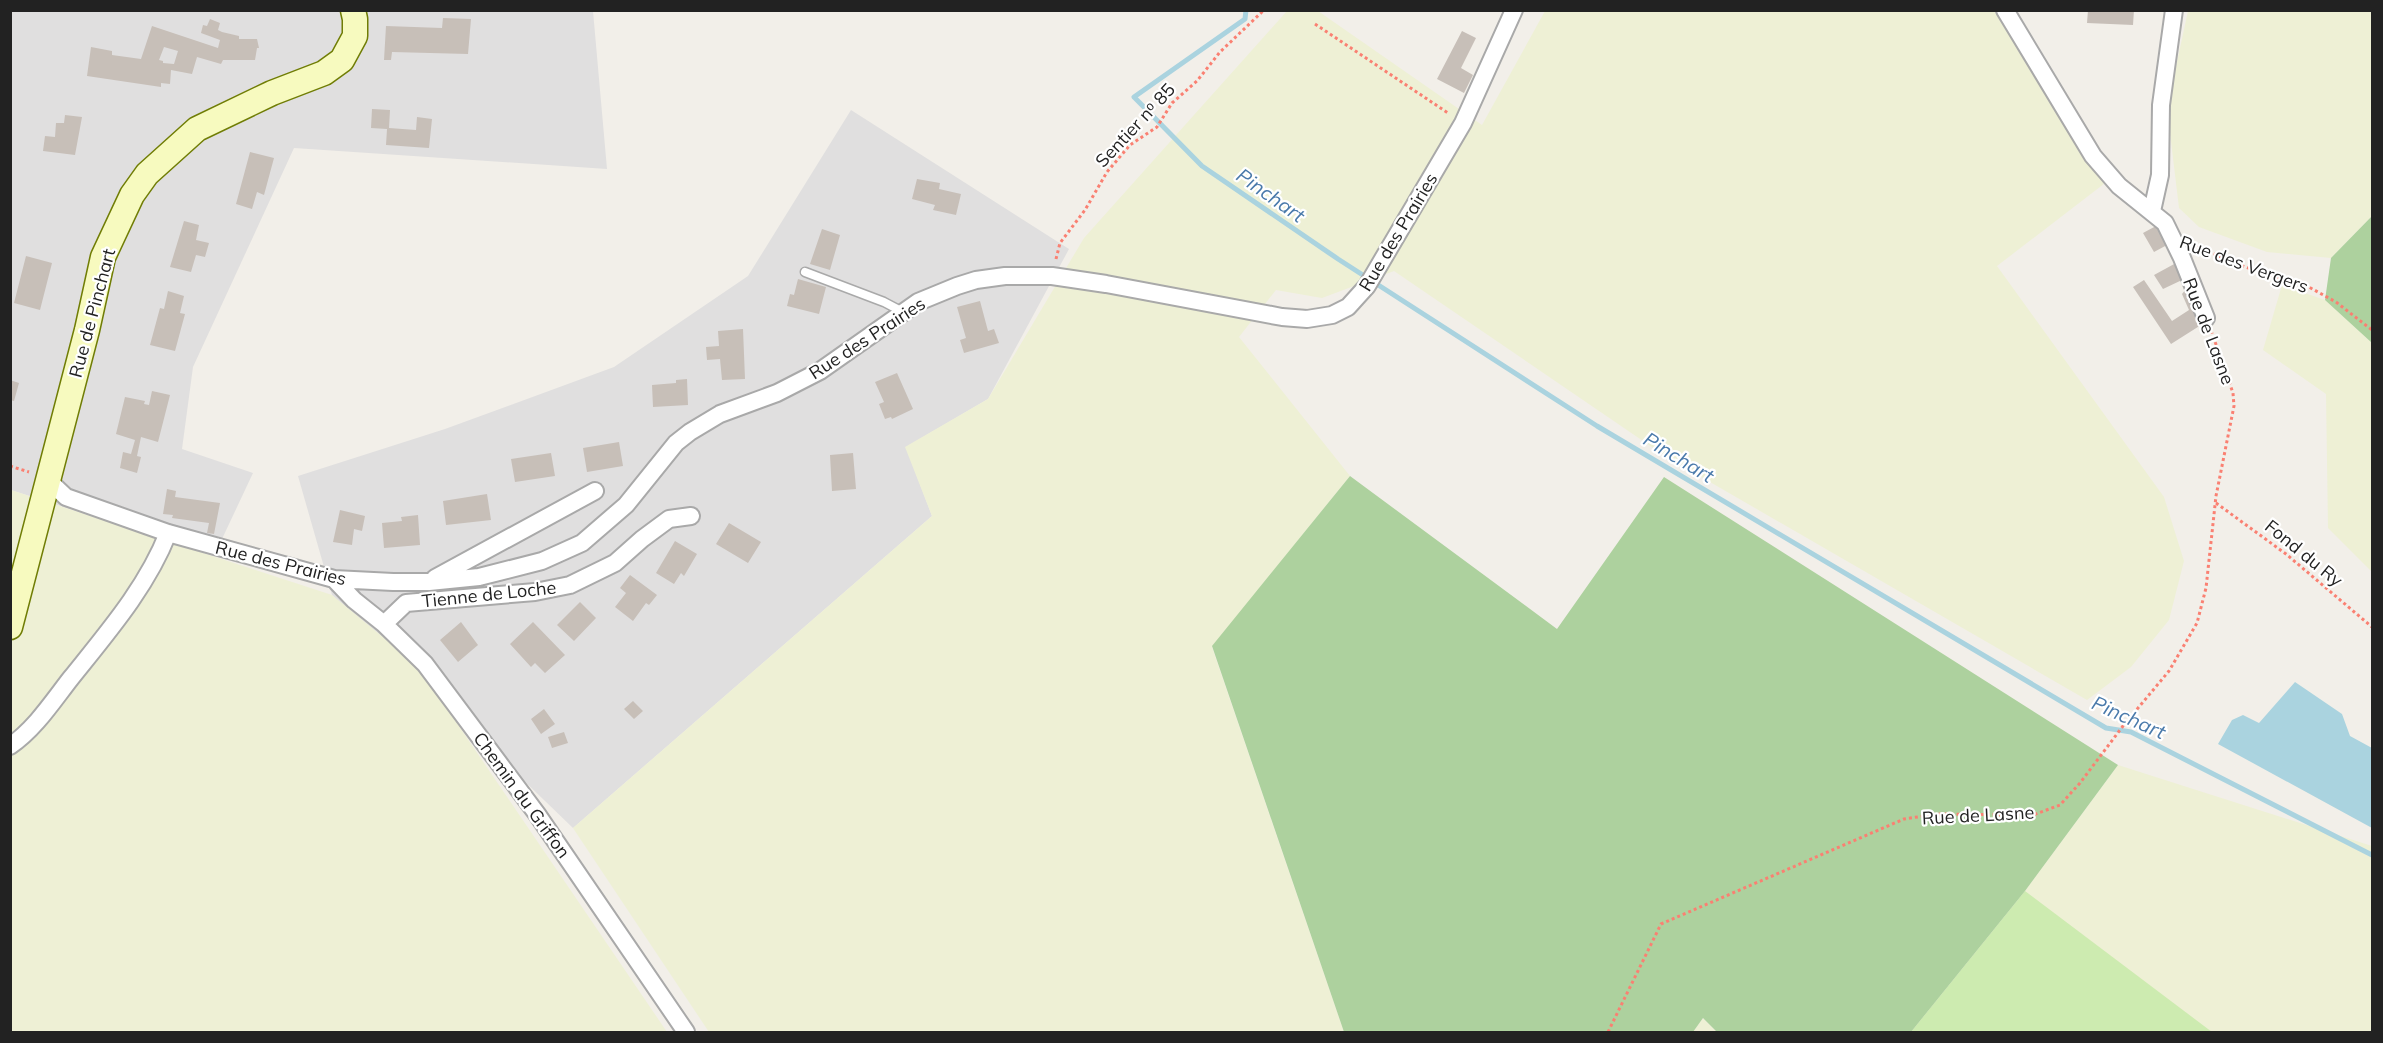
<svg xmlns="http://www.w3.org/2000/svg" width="2383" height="1043" viewBox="0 0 2383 1043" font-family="Mulish,sans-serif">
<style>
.residential{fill:#e0dfdf}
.farmland{fill:#eef0d5}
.grass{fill:#cdebb0}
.forest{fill:#add19e}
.water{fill:#aad3df}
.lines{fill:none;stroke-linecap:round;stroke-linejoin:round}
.stream{stroke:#aad3df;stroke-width:5}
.building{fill:#c7bfb8;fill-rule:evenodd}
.service-casing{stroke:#a9a9a9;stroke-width:11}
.minor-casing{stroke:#a9a9a9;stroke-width:20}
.secondary-casing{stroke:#707d05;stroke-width:27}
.path{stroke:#fa8072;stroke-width:3;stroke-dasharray:3 3;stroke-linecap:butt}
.service{stroke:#fff;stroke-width:8}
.minor{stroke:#fff;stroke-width:16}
.secondary{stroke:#f7fabf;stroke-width:24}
.labels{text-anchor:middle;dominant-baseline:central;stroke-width:4.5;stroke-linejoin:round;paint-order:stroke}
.street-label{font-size:18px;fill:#222;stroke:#fff}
.water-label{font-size:20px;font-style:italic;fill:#4a7aab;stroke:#fff}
</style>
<rect width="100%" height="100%" fill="#f2efe9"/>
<!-- residential -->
<path class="residential" d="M 11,11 L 593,11 L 607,169 L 294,148 L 193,367 L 182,449 L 253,473 L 214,556 L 11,490 Z
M 851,110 L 1069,249 L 988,399 L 906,447 L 932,516 L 573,828 L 332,595 L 298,476 L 445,429 L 614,367 L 748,276 Z"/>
<!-- farmland -->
<path class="farmland" d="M 1287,11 L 1318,11 L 1482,125 L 1545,11 L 1994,11 L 2109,180 L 1997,266 L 2164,497 L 2184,561 L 2169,620 L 2131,667 L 2087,700 L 1665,456 L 1394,271 L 1322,298 L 1276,290 L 1239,337 L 1350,476 L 1212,647 L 1344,1032 L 709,1032 L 573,828 L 932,516 L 905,447 L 988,399 L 1084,238 Z
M 2188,11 L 2372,11 L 2372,216 L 2331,258 L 2267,252 L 2199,227 L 2179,208 L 2167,108 Z
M 2282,285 L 2325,300 L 2372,343 L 2372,572 L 2328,528 L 2326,394 L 2263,350 Z
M 11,490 L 332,595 L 418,666 L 667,1032 L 11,1032 Z
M 2118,765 L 2372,846 L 2372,1032 L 1911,1032 L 2025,891 Z
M 1703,1018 L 1717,1032 L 1693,1032 Z"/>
<!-- grass -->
<path class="grass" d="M 2025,891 L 2212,1032 L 1911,1032 Z"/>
<!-- forest -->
<path class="forest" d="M 2372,216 L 2372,343 L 2325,300 L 2331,258 Z
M 1350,476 L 1557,629 L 1664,477 L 2118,765 L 2025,891 L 1911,1032 L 1717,1032 L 1703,1018 L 1693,1032 L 1344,1032 L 1212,646 Z"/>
<!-- water -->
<path class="water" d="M 2295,682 L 2342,714 L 2350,736 L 2372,748 L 2372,828 L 2218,744 L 2232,720 L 2243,715 L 2259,723 Z"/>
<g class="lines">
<!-- stream -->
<path class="stream" d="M 1246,10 L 1245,19 L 1134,97 L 1202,166 L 1338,259 L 1597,426 L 2106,728 L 2131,732 L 2372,855"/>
</g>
<!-- building -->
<path class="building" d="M 2088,10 L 2134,10 L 2133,25 L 2087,23 Z
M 443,18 L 471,19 L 468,54 L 392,52 L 391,60 L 384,60 L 386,26 L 442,28 Z
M 210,19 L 220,23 L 218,30 L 222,32 L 239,36 L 239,39 L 257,39 L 259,48 L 257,48 L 255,60 L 223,60 L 221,64 L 197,57 L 192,74 L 171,70 L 170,84 L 161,83 L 161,87 L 87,76 L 91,47 L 112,51 L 112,55 L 141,59 L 152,26 L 218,48 L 220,40 L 201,33 L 203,25 L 207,26 ZM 164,47 L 178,51 L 174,64 L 163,63 L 163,61 L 159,60 Z
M 1462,31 L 1476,38 L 1461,68 L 1473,75 L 1464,93 L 1437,79 Z
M 372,109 L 390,110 L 389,128 L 416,130 L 417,117 L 432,119 L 429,148 L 386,145 L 387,129 L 371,128 Z
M 65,115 L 82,117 L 75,155 L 43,151 L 45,136 L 55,137 L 56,123 L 64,123 Z
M 250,152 L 274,158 L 264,195 L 257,192 L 252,209 L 236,204 Z
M 917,179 L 940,183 L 939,189 L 961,194 L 956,215 L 933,210 L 935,205 L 912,199 Z
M 184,221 L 199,225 L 196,240 L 209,243 L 205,257 L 196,255 L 191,272 L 170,267 Z
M 2156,226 L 2167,245 L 2154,252 L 2143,233 Z
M 822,229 L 840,235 L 830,270 L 810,264 Z
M 26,256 L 52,263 L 40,310 L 14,303 Z
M 2176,263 L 2182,280 L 2163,289 L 2154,275 Z
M 798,279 L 826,287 L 819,314 L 787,306 L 790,294 L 794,295 Z
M 2144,280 L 2172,321 L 2189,310 L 2182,294 L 2186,289 L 2201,325 L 2171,344 L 2133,287 Z
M 168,291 L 184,296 L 180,313 L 185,314 L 175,351 L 150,345 L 160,308 L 164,309 Z
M 980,301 L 988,331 L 994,329 L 999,343 L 964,353 L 960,340 L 966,338 L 957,307 Z
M 743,329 L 745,379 L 722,380 L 720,359 L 707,360 L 706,347 L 719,346 L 718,331 Z
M 897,373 L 913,409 L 892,419 L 891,417 L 885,419 L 879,404 L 884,402 L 875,382 Z
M 687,379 L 688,405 L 653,407 L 652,385 L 676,383 L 676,380 Z
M 10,380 L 19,383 L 14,401 L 10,400 Z
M 152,391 L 170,395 L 158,442 L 141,437 L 137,456 L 141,457 L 137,473 L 120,468 L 123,452 L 131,454 L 135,440 L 116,434 L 125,397 L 145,401 L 144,404 L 149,405 Z
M 619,442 L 623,466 L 587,472 L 583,448 Z
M 551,453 L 555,476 L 515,482 L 511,459 Z
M 853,453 L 856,489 L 832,491 L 830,455 Z
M 167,489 L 176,491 L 175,497 L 220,503 L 214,534 L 207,533 L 209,523 L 172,518 L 173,515 L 163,514 Z
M 487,494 L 491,520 L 446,525 L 443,501 Z
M 340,510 L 365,516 L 362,531 L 354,529 L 352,545 L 333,542 Z
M 418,515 L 420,545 L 384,548 L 382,523 L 402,521 L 401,517 Z
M 729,523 L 761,542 L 748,563 L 716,544 Z
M 675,541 L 697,554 L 684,576 L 681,573 L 674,584 L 656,573 Z
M 630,575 L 657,595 L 649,605 L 646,603 L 633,621 L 615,607 L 626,593 L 620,588 Z
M 580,602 L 596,618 L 574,641 L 557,625 Z
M 461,622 L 478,645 L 458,662 L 440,640 Z
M 533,622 L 565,655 L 545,673 L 535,663 L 531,667 L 510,644 Z
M 633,701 L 643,711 L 634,719 L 624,709 Z
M 544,709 L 555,724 L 541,734 L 531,719 Z
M 564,732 L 568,743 L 552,748 L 548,737 Z"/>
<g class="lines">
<defs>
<path id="service" d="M 805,272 L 884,302 L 903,312"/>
<path id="minor" d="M 2005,10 L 2093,156 L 2119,186 L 2165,223 L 2182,258 L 2206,318
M 2152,211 L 2160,175 L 2161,105 L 2174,10
M 48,480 L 66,497 L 168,533 L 334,579 L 393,582 L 429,582 L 479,577 L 542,561 L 582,543 L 626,505 L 676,443 L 690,432 L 720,414 L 777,393 L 820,371 L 918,302 L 957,286 L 976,280 L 1005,276 L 1052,276 L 1106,284 L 1282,317 L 1307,319 L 1332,315 L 1348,307 L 1367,286 L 1463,123 L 1514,10
M 435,578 L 595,491
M 334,579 L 354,600 L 384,624 L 425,664 L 537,814 L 686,1032
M 384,624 L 406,603 L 535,592 L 570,585 L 615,563 L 642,539 L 669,519 L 691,516
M 10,746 C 35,729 53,701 71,678 C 107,633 147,587 168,533"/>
<path id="secondary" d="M 10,627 L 87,330 L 103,257 L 132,195 L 147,174 L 197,129 L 272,93 L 324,73 L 342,60 L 355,36 L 355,19 L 353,10"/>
</defs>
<!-- service casing -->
<use href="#service" class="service-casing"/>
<!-- minor casing -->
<use href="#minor" class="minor-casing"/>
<!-- secondary casing -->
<use href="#secondary" class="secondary-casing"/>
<!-- path -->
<path class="path" d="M 1315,24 L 1448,113
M 2197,247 L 2245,267 L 2307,286 L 2336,302 L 2372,330
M 1056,259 L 1060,243 L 1085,210 L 1107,172 L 1130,145 L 1157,127 L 1172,103 L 1197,81 L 1220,52 L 1264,10
M 10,466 L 29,472
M 2216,503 L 2286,554 L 2372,627
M 1608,1032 L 1661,924 L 1904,819 L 1937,814 L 2033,815 L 2060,805 L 2080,783 L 2123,726 L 2169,671 L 2197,623 L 2206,588 L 2216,496 L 2234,406 L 2233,393 L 2212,333"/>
<!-- service -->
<use href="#service" class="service"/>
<!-- minor -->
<use href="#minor" class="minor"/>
<!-- secondary -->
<use href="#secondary" class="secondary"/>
</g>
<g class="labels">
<!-- street labels -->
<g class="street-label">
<text transform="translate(1135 125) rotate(-47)">Sentier nᵒ 85</text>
<text transform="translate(1398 232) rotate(-59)">Rue des Prairies</text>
<text transform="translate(2244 264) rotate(20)">Rue des Vergers</text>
<text transform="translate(92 313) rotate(-75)">Rue de Pinchart</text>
<text transform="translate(2209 331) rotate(69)">Rue de Lasne</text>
<text transform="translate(867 338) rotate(-33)">Rue des Prairies</text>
<text transform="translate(2304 553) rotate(39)">Fond du Ry</text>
<text transform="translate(281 563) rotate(14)">Rue des Prairies</text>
<text transform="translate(489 594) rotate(-6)">Tienne de Loche</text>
<text transform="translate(522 795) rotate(54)">Chemin du Griffon</text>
<text transform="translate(1978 815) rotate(-3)">Rue de Lasne</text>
</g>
<!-- water labels -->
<g class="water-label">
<text transform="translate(1271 195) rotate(35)">Pinchart</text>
<text transform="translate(1679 457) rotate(31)">Pinchart</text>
<text transform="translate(2129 717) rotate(24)">Pinchart</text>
</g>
</g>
<!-- border -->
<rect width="2383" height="1043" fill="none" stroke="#222222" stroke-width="24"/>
</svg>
